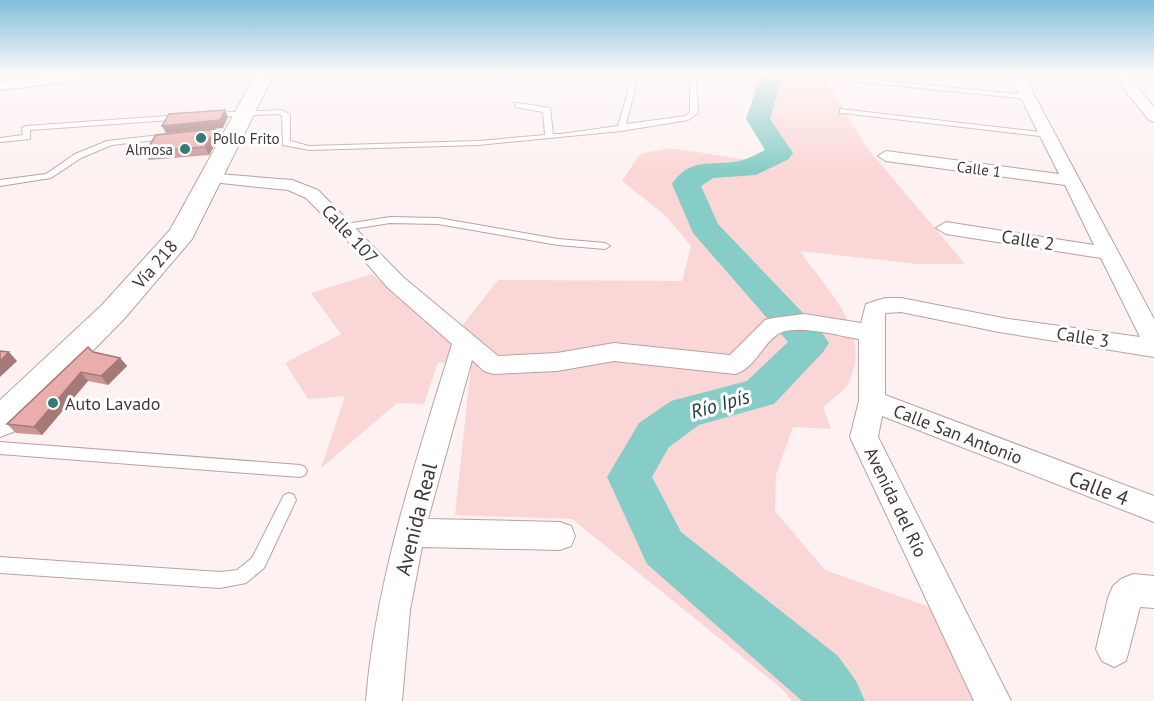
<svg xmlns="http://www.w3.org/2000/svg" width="1154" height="701" viewBox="0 0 1154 701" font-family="'PT Sans',sans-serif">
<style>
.green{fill:#fad7d6}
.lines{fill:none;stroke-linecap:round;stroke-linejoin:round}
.river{fill:#85cdc6;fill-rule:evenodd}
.lane-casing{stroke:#bba1a1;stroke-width:2}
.street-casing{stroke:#bba1a1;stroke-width:2}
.secondary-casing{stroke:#bba1a1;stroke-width:2}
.lane{fill:#fff;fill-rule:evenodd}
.street{fill:#fff;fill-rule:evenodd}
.secondary{fill:#fff;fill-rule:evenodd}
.wall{fill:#ca9594}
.shaded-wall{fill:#a47978}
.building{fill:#ebadac;stroke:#a47978;stroke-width:1.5}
.poi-dot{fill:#357c76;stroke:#fff;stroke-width:2}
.labels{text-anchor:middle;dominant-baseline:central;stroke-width:6;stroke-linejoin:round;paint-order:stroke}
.far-poi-label{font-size:15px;fill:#413636;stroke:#fff;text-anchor:start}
.far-street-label{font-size:15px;fill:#413636;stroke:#fff}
.street-label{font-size:18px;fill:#413636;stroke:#fff}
.poi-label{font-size:18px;fill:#413636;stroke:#fff;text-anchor:start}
.water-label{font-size:20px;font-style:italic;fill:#1b3e3b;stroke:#fff}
.near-street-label{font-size:21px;fill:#413636;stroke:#fff}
</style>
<rect width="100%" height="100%" fill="#fdf1f1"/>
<!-- green -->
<path class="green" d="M 755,74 L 889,74 L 825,78 L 867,148 L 965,264 L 918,264 L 800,251 C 826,289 873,331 849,382 C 845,391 831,400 823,407 L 831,429 L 793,427 L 776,475 L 775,511 L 825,570 L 949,614 L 988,701 L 792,701 L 782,689 L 572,519 L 455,515 L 471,365 L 438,362 L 424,404 L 397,403 L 321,468 L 345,396 L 308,399 L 285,363 L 341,334 L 311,293 L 372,274 L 449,338 L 462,326 L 498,280 L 682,281 L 691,246 L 666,216 L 622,181 L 640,154 L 670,148 L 748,160 L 771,153 L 751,114 Z"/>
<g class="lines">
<!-- river -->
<path class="river" d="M 761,74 L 783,74 L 770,119 L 793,153 L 789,159 L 756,175 L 713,178 L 701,186 L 718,224 L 823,334 L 829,343 L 823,352 L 774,404 L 699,425 L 669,447 L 652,477 L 681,532 L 838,656 L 856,681 L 865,701 L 802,701 L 647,564 L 607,477 L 639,423 L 671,401 L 747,381 L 788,342 L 693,233 L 672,184 C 692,154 716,168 743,160 C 750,158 758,153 765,150 L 746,119 Z"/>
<defs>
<path id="lane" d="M 633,74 L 639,74 L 626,124 L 686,116 L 690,112 L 690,74 L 696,74 L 698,113 L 688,120 L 621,131 L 478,145 L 309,150 L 283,145 L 282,116 L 278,114 L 211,117 L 207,115 L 211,113 L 282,110 L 290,115 L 290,141 L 309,146 L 478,141 L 545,135 L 543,112 L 515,107 L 515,103 L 518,103 L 550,108 L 553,134 L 561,134 L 618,126 Z
M 834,76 L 1029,95 L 1033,97 L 1029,99 L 832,79 L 832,77 Z
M 840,109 L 1049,133 L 1053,135 L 1049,137 L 843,113 L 840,113 Z
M 182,115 L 185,115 L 185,119 L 30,130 L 30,139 L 0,142 L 0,138 L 23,135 L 22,128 L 26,126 Z
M 169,134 L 173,136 L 172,138 L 112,145 L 81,158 L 51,178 L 0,186 L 0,180 L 46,174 L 75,154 L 107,141 Z
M 390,217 L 438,218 L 558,239 L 605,243 L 610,246 L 605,249 L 558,245 L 438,224 L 390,223 L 346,230 L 341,227 L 346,224 Z
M 0,442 L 300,465 L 305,467 L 307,471 L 305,475 L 300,477 L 0,454 Z
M 289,493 L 294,495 L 296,500 L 264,568 L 246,583 L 220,588 L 0,573 L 0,557 L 220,572 L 237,570 L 252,558 L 284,495 Z"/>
<path id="street" d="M 54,74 L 111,74 C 107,78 15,88 0,90 L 0,82 Z
M 1009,74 L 1023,74 L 1154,319 L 1154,357 L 999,332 L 901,312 L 885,313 L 885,395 L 1154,496 L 1154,522 L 882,416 L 878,437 L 1011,701 L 974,701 L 850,437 L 859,401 L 859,339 C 840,336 798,324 780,333 C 762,343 756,368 735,374 L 614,361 L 557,371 L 493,374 L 484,371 L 472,360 L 428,519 L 560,522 L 571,526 L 575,536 L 571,546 L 560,550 L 422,547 L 410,610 L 402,701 L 366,701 C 376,577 416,462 452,344 L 387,287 L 339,231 L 306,198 L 288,190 L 212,182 L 203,177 L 206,173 L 292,180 L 318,190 L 403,277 L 498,356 L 557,353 L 614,343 L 730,355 L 765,320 L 773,318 L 804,314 L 861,323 L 866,304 L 885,298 L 901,298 L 1008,319 L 1140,337 L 1101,258 L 946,234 L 936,228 L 946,222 L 1094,245 L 1065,185 L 886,161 L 878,156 L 886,151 L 1059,174 Z
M 1112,74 L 1126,74 L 1154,107 L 1154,122 L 1149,120 Z
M 1133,574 L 1154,576 L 1154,608 L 1140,607 L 1126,661 L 1114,667 L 1102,661 L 1096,649 L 1108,598 L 1113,586 L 1121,579 Z"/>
<path id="secondary" d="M 256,74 L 274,74 L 192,239 L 124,319 L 13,432 L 0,437 L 0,400 L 102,305 L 170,230 Z"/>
</defs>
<!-- lane casing -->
<use href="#lane" class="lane-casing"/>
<!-- street casing -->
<use href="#street" class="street-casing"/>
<!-- secondary casing -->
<use href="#secondary" class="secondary-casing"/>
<!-- lane -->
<use href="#lane" class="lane"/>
<!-- street -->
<use href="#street" class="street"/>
<!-- secondary -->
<use href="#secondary" class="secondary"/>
</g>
<!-- wall -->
<path class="wall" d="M 219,137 L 209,155 L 149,160 L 145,152 Z
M 93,352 L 120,358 L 127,366 L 108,385 L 88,381 L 42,435 L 16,433 L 7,424 Z"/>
<!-- shaded-wall -->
<path class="shaded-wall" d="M 225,110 L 228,117 L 223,128 L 166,133 L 162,126 Z
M 215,129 L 219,137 L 209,155 L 205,147 Z
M 9,352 L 17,361 L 0,377 L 0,361 Z
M 120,358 L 127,366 L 108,385 L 101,376 Z
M 81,372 L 88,381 L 42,435 L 34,427 Z"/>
<!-- building -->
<path class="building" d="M 225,110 L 220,120 L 162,126 L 169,114 Z
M 215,129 L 205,147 L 145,152 L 156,135 Z
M 88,347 L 93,352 L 120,358 L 101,376 L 81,372 L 34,427 L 7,424 Z
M 0,351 L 9,352 L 0,361 Z"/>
<!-- sky -->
<linearGradient id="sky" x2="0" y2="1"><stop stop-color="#80beda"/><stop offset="0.43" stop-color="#fef9f9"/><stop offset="1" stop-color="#fef9f9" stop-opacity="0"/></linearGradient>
<rect width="1154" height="172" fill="url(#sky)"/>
<!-- markers -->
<g class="poi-dot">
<circle cx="201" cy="138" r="6"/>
<circle cx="185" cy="149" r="6"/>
<circle cx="53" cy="403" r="6"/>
</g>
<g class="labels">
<!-- far-poi labels -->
<g class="far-poi-label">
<text x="213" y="138">Pollo Frito</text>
<text x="173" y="149" text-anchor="end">Almosa</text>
</g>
<!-- far-street labels -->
<g class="far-street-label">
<text transform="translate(979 169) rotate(7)">Calle 1</text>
</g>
<!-- street labels -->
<g class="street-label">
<text transform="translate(350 234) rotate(47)">Calle 107</text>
<text transform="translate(1028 240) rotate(9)">Calle 2</text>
<text transform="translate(155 264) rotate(-49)">Vía 218</text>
<text transform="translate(1083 337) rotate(9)">Calle 3</text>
<text transform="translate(958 434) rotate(21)">Calle San Antonio</text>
<text transform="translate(896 502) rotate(64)">Avenida del Río</text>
</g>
<!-- poi labels -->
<g class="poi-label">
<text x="65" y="403">Auto Lavado</text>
</g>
<!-- water labels -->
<g class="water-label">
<text transform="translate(720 404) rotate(-16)">Río Ipís</text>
</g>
<!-- near-street labels -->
<g class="near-street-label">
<text transform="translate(1099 488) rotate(21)">Calle 4</text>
<text transform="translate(416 519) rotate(-76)">Avenida Real</text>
</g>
</g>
</svg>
